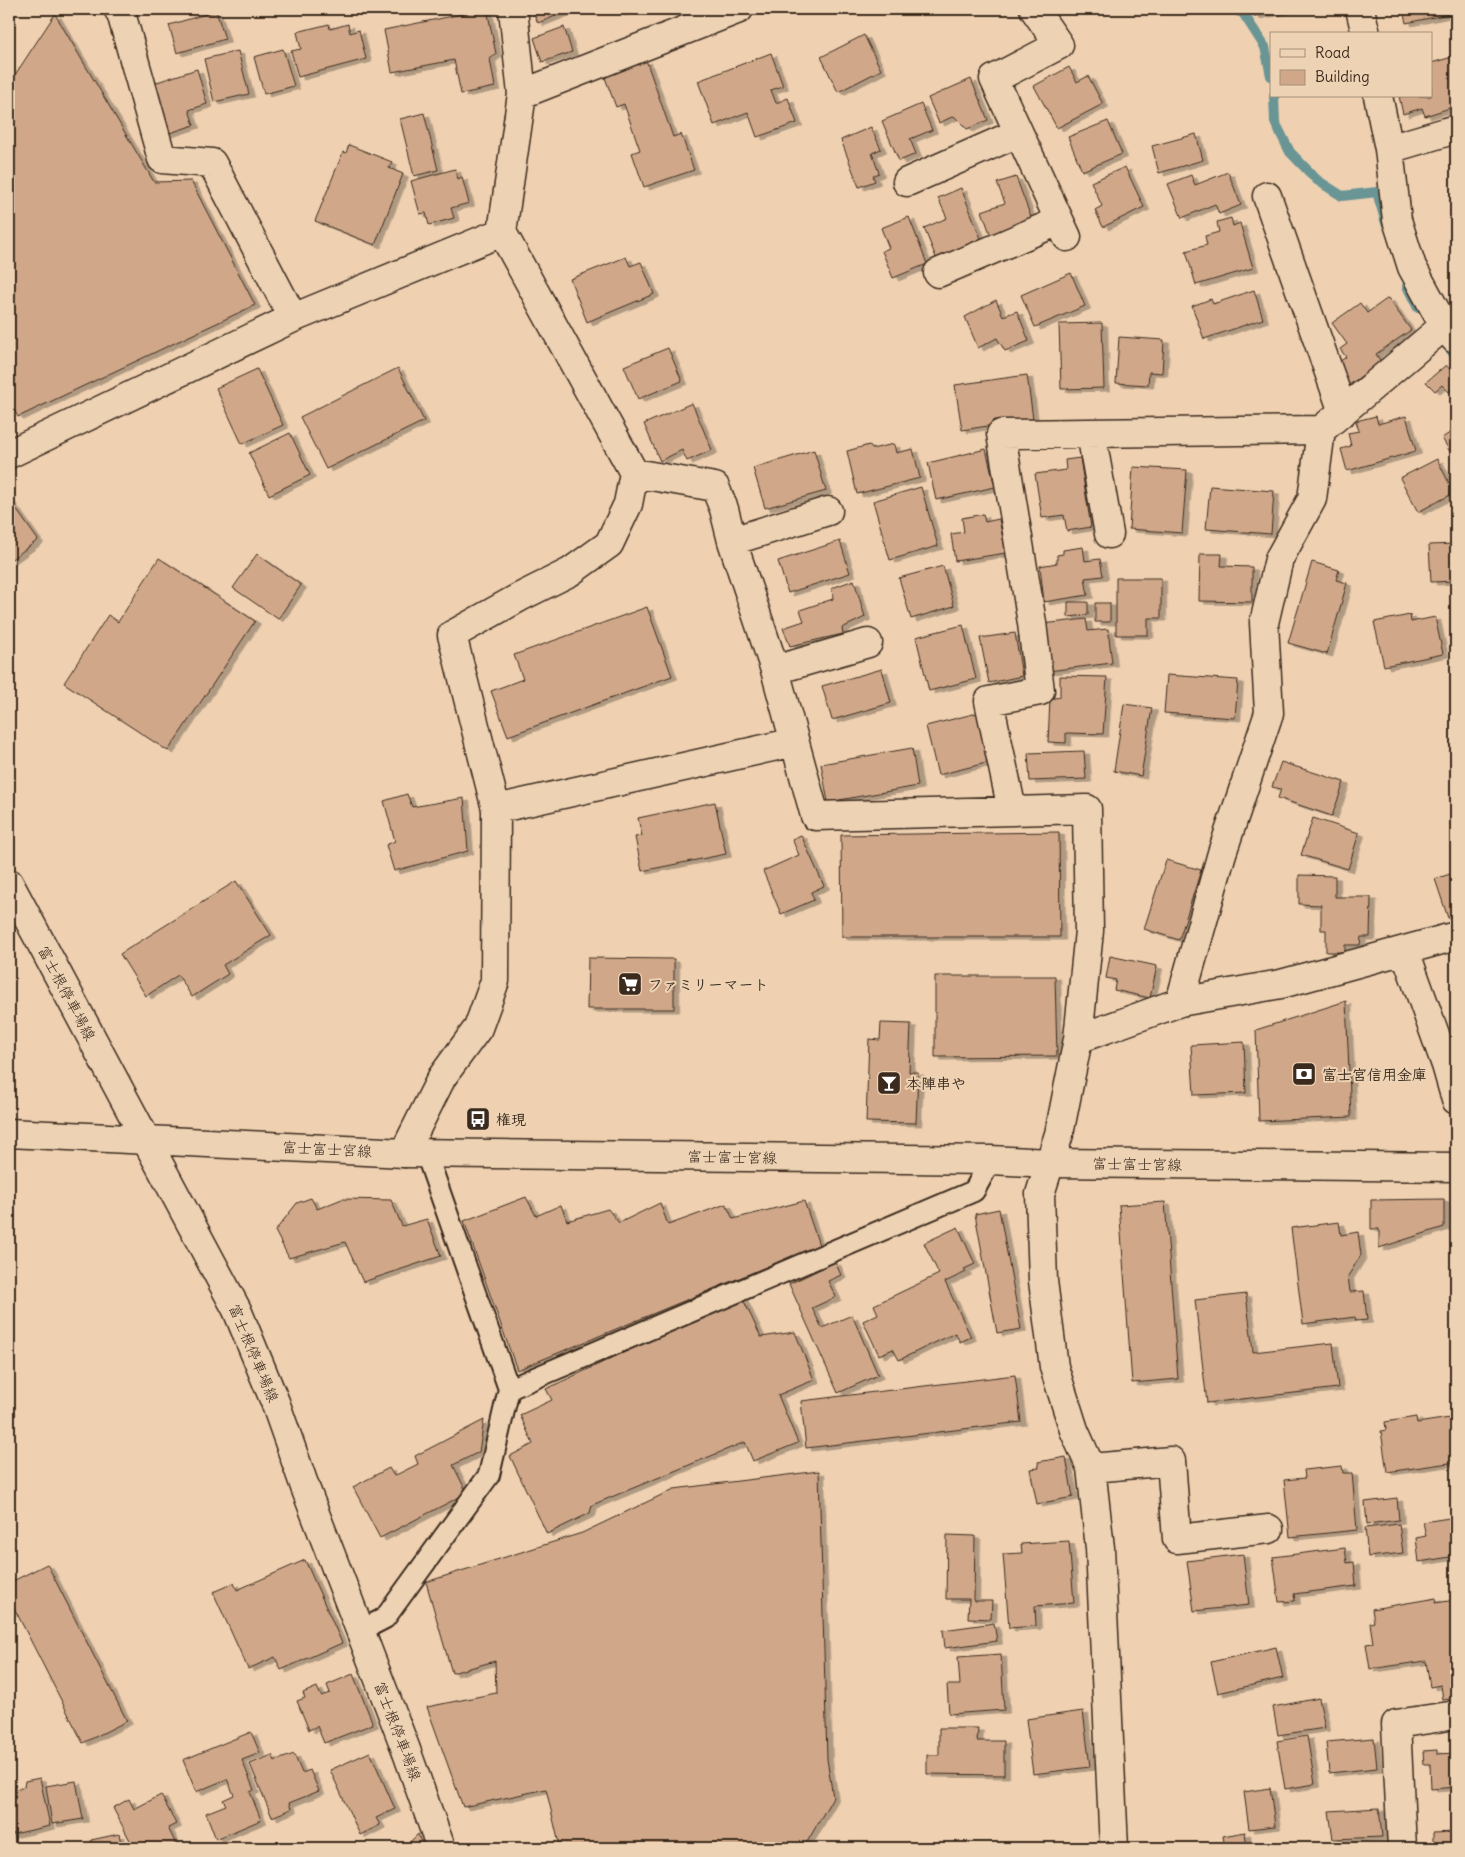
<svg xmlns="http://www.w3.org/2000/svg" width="1465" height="1857" viewBox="0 0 1465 1857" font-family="Delius,'Klee One',sans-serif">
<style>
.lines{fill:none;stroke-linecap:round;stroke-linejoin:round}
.stream{stroke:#6b9595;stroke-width:10}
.building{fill:#d0a889;stroke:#3b2a1e;filter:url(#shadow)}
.service-casing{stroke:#3b2a1e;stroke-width:24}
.minor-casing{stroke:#3b2a1e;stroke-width:31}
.secondary-casing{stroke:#3b2a1e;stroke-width:31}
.service{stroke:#edd3b4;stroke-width:20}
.minor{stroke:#edd3b4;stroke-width:28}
.secondary{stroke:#edd3b4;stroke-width:28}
.labels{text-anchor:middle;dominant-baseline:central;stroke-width:4;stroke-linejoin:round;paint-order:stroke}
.poi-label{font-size:15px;font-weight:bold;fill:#3b2a1e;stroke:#edd3b4;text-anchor:start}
.street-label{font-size:15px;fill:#3b2a1e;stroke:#edd3b4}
</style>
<defs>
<filter id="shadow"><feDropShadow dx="5.5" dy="3" stdDeviation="0" flood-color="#0004"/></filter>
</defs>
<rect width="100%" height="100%" fill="#efd1b1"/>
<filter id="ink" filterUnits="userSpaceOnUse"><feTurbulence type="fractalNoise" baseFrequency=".02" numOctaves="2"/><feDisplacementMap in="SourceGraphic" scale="10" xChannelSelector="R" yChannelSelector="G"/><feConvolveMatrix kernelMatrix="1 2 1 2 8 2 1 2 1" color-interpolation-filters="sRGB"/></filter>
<g filter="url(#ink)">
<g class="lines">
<!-- stream -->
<path class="stream" d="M 1233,9 L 1243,13 L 1265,47 L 1271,76
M 1274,96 L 1275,122 L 1290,152 L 1317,180 L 1342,196 L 1377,192 L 1386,223
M 1407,286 L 1418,308
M 1447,345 L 1456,357"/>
</g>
<!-- building -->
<path class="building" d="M 487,9 L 496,54 L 490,59 L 495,87 L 461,94 L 454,60 L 392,72 L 384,30 Z
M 532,9 L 573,9 L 538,23 Z
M 618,9 L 632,9 L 619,13 Z
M 1253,9 L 1294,9 L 1254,16 Z
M 1403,9 L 1453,9 L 1454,13 L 1406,23 Z
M 216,11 L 225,39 L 177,53 L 169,25 Z
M 55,14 L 154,182 L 191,181 L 255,305 L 18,417 L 9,401 L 9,84 Z
M 329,24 L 330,29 L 348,24 L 350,33 L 359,30 L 366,59 L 298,77 L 291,51 L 301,49 L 297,32 Z
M 564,27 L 572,52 L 542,62 L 534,38 Z
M 864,35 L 881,70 L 838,92 L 821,57 Z
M 283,49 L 294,86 L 264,94 L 254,57 Z
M 238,51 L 249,94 L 214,102 L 204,59 Z
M 771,53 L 783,86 L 771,90 L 776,103 L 788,98 L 797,123 L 757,137 L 748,112 L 714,125 L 698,81 Z
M 1456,56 L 1456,106 L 1425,116 L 1422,108 L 1403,114 L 1399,96 L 1431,96 L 1431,63 Z
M 646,60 L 673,137 L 681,134 L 694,170 L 644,187 L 632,153 L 640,150 L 624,104 L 616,107 L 604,75 Z
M 1069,67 L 1077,82 L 1088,76 L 1103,104 L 1057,128 L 1034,86 Z
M 197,69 L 207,104 L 189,110 L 194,125 L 167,134 L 151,84 Z
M 971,79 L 988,120 L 967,129 L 954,116 L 939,123 L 928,98 Z
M 921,104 L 932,130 L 910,139 L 916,154 L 899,161 L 882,121 Z
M 424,113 L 438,170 L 414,176 L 400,119 Z
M 1108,121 L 1122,154 L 1082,171 L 1068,137 Z
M 871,127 L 881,149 L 872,153 L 879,173 L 873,176 L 875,181 L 859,187 L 841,140 Z
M 1196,134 L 1203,160 L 1159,173 L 1152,146 Z
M 349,145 L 392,162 L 389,168 L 403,174 L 375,245 L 315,221 L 343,152 L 346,153 Z
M 1125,167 L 1144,207 L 1103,227 L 1095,210 L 1102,206 L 1091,182 Z
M 455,169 L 458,179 L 462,177 L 469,203 L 451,208 L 454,218 L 429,225 L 426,213 L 420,214 L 411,181 Z
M 1228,172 L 1241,205 L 1219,214 L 1215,204 L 1182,218 L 1168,184 L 1191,175 L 1195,185 Z
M 1016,177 L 1032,220 L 991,236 L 982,211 L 1005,203 L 997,183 Z
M 961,188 L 982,241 L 937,260 L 924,228 L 947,218 L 938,198 Z
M 909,217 L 927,264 L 893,278 L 882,251 L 889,248 L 881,228 Z
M 1231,218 L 1233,226 L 1240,223 L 1253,268 L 1196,285 L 1186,251 L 1207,245 L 1205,236 L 1219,232 L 1217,222 Z
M 626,257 L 630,266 L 641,262 L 654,294 L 587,322 L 570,279 Z
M 1071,273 L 1085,306 L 1035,327 L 1021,295 Z
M 1254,290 L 1263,319 L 1204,339 L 1192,306 L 1211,299 L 1213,304 Z
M 1388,298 L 1411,330 L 1376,354 L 1381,362 L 1349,385 L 1335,365 L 1346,357 L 1340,349 L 1347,344 L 1332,323 L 1360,303 L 1367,313 Z
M 996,300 L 1003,316 L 1017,311 L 1029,341 L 1005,351 L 997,338 L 978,348 L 965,317 Z
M 1102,323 L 1104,388 L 1061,389 L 1059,324 Z
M 1119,337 L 1164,340 L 1162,373 L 1149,372 L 1148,385 L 1116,383 Z
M 668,348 L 682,381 L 638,399 L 624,366 Z
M 1446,365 L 1456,376 L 1456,385 L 1449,392 L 1442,385 L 1435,391 L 1426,382 Z
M 398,368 L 424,421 L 326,469 L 300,417 Z
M 257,369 L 283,425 L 242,444 L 216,388 Z
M 1027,375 L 1033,419 L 962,430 L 955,385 Z
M 692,403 L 712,450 L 687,461 L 682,450 L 660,461 L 644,424 Z
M 1376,416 L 1378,424 L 1406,416 L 1416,451 L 1347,471 L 1341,449 L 1351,446 L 1348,433 L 1359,431 L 1356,421 Z
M 1456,429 L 1456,462 L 1442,438 Z
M 290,433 L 310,475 L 269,495 L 249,453 Z
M 894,444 L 896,453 L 913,449 L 920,478 L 857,494 L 847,451 L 869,445 L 872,449 Z
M 986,449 L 995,487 L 936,500 L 928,463 Z
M 814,450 L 826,491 L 765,508 L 753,468 Z
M 1080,458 L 1091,527 L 1067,531 L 1064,515 L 1042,518 L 1035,474 L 1066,470 L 1065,460 Z
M 1437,459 L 1454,493 L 1418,512 L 1400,478 Z
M 1133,467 L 1187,470 L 1182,533 L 1129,529 Z
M 1210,486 L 1274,491 L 1271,534 L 1206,529 Z
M 921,487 L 938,546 L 890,560 L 873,501 Z
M 9,499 L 38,540 L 9,561 Z
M 983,514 L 985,522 L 999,519 L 1006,553 L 955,561 L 951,534 L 964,532 L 962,518 Z
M 840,541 L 850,573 L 788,593 L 778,561 Z
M 1456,544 L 1456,581 L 1431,582 L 1429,545 Z
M 1083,547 L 1085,561 L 1100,559 L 1103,576 L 1085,578 L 1088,595 L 1044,602 L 1040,566 L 1057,563 L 1057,555 L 1063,554 L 1063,550 Z
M 257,554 L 301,585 L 278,619 L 233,588 Z
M 1200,554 L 1222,554 L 1221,566 L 1252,567 L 1252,602 L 1199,601 Z
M 159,558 L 255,621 L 168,751 L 64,683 L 108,615 L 118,622 Z
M 1312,562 L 1339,570 L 1336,580 L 1347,583 L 1327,654 L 1288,643 Z
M 943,566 L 954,606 L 911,619 L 899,578 Z
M 1116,578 L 1161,578 L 1161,618 L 1148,618 L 1148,635 L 1116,635 Z
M 854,580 L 865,617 L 842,628 L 843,634 L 790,646 L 783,628 L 804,621 L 800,610 L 833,599 L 832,588 Z
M 1068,602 L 1088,602 L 1088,615 L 1068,617 Z
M 1095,603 L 1110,603 L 1110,622 L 1095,622 Z
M 1456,606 L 1456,632 L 1451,607 Z
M 647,607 L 672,676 L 508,736 L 491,691 L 523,679 L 514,655 Z
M 1410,615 L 1411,622 L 1435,617 L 1443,654 L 1384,666 L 1374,622 Z
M 1086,619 L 1088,631 L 1108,629 L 1112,663 L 1048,671 L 1043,624 Z
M 963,625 L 976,679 L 929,691 L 916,637 Z
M 1015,633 L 1022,676 L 989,683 L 980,638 Z
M 882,669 L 891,703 L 832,720 L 822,686 Z
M 1167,675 L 1238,680 L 1235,718 L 1164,713 Z
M 1060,676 L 1107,677 L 1103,734 L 1066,733 L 1066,743 L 1048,742 L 1050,699 L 1060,697 Z
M 1124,704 L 1152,708 L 1141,776 L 1114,771 Z
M 977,713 L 990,762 L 938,775 L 926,726 Z
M 912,748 L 918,786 L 828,802 L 821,764 Z
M 1084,751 L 1086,779 L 1030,781 L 1028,753 Z
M 1281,762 L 1344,782 L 1332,816 L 1278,798 L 1281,789 L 1272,787 Z
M 407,794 L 412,807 L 464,798 L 468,851 L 394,871 L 386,845 L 395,841 L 384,801 Z
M 715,802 L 726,854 L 642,871 L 635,837 L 642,836 L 638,818 Z
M 1313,818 L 1359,833 L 1348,869 L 1301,855 Z
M 1059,832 L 1060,937 L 842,937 L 841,835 Z
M 801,835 L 824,886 L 811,892 L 814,900 L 781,914 L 763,871 L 799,855 L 792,839 Z
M 1166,860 L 1201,870 L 1179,940 L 1144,929 Z
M 1456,872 L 1456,915 L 1448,918 L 1435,879 Z
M 1299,875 L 1335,876 L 1335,897 L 1371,897 L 1370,937 L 1361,937 L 1360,945 L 1345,945 L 1345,952 L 1326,952 L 1326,930 L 1321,930 L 1321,905 L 1299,904 Z
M 236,881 L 271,935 L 223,965 L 228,974 L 192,997 L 178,975 L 146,996 L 120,954 Z
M 1110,956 L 1157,966 L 1150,998 L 1114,990 L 1116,980 L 1106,978 Z
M 588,958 L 674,959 L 674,1009 L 587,1009 Z
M 935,976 L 1055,976 L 1057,1056 L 935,1057 Z
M 1346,1001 L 1351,1117 L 1259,1121 L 1256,1030 Z
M 881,1023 L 911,1024 L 909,1072 L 918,1072 L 916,1123 L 866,1122 L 869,1039 L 880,1040 Z
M 1244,1042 L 1246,1093 L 1194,1095 L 1191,1045 Z
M 526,1197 L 536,1216 L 561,1205 L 567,1221 L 608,1209 L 619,1223 L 660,1203 L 668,1225 L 726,1204 L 733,1219 L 804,1201 L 819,1245 L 517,1370 L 464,1221 Z
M 311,1198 L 317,1209 L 342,1199 L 391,1200 L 402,1226 L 427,1219 L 441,1256 L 363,1282 L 345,1242 L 289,1258 L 275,1231 L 297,1203 Z
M 1444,1199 L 1444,1227 L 1379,1248 L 1379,1229 L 1371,1229 L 1371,1200 Z
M 1165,1202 L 1178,1379 L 1132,1383 L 1119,1205 Z
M 999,1209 L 1021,1329 L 997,1333 L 975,1214 Z
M 1339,1222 L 1341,1235 L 1358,1232 L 1361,1255 L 1348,1276 L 1350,1292 L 1364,1291 L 1367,1320 L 1356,1321 L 1355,1317 L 1303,1324 L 1291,1228 Z
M 958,1227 L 975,1264 L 964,1269 L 966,1272 L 945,1282 L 971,1337 L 960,1342 L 955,1333 L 899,1360 L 893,1349 L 879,1355 L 863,1321 L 878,1314 L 874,1305 L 939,1274 L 924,1243 Z
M 835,1262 L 841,1275 L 828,1281 L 836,1297 L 812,1308 L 822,1328 L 852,1315 L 878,1375 L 838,1393 L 789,1284 Z
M 1246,1294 L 1253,1352 L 1333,1343 L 1338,1388 L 1207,1403 L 1195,1300 Z
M 742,1297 L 761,1337 L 795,1332 L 814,1380 L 778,1395 L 798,1443 L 753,1461 L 745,1442 L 592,1505 L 590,1513 L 547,1534 L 510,1456 L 533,1444 L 520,1415 L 552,1400 L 546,1389 Z
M 1015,1375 L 1021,1422 L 806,1448 L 801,1401 Z
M 1416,1417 L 1417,1423 L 1456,1417 L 1456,1462 L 1387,1472 L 1381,1431 L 1386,1430 L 1385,1422 Z
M 484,1420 L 479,1452 L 453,1465 L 467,1493 L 380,1538 L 353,1487 L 389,1468 L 394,1476 L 418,1464 L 415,1456 Z
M 1066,1457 L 1073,1497 L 1037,1504 L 1030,1469 L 1039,1468 L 1038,1462 Z
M 1342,1466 L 1343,1473 L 1352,1473 L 1357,1530 L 1290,1537 L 1284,1480 L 1305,1478 L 1304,1470 Z
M 819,1471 L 827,1759 L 833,1797 L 806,1844 L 806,1848 L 560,1848 L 546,1789 L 463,1807 L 427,1707 L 496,1693 L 495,1661 L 452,1673 L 426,1582 L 582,1533 L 674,1489 Z
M 1397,1498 L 1399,1520 L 1367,1524 L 1365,1502 Z
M 1456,1517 L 1456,1556 L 1419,1562 L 1416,1538 L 1426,1536 L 1423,1522 Z
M 1399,1524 L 1403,1553 L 1368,1557 L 1365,1528 Z
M 947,1535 L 975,1536 L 974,1601 L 992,1601 L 991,1619 L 968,1618 L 969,1599 L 946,1599 Z
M 1069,1541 L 1074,1603 L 1035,1606 L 1036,1626 L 1009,1628 L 1003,1554 L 1022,1553 L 1021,1544 Z
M 1345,1548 L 1347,1563 L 1354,1562 L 1356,1586 L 1294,1594 L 1295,1601 L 1279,1602 L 1273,1557 Z
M 1243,1554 L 1249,1605 L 1194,1611 L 1187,1561 Z
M 305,1560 L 342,1643 L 281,1670 L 275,1657 L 248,1669 L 213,1592 L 234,1583 L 237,1590 Z
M 47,1564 L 127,1721 L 83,1743 L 9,1598 L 9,1583 Z
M 1436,1598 L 1435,1603 L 1456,1600 L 1456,1698 L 1443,1700 L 1441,1685 L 1430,1687 L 1426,1661 L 1370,1669 L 1366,1644 L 1373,1643 L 1370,1623 L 1374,1622 L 1372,1609 Z
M 994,1623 L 997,1641 L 945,1648 L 943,1630 Z
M 1276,1647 L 1283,1678 L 1218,1693 L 1211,1662 Z
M 1001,1654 L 1004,1710 L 949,1714 L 947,1685 L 960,1685 L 958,1657 Z
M 353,1674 L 373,1724 L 324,1743 L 317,1726 L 309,1730 L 297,1701 L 305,1698 L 303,1693 L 317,1687 L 321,1696 L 330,1693 L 327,1685 Z
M 1319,1698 L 1325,1728 L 1278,1735 L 1273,1707 Z
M 1083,1711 L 1090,1767 L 1033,1774 L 1026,1719 Z
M 939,1728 L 978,1728 L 977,1741 L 1004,1741 L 1004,1775 L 927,1774 L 927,1755 L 939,1755 Z
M 251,1732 L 260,1753 L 242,1760 L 254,1790 L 250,1792 L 261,1820 L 216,1839 L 206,1813 L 226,1805 L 223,1800 L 234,1795 L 227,1779 L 196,1792 L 183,1760 Z
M 1307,1736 L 1315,1784 L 1285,1789 L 1277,1741 Z
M 1374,1738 L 1377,1768 L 1329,1773 L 1326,1742 Z
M 1437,1750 L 1437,1754 L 1456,1753 L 1456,1787 L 1431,1789 L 1430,1764 L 1424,1764 L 1423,1751 Z
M 370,1752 L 395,1809 L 376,1818 L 380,1825 L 360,1835 L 330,1770 Z
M 294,1754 L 302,1773 L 310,1770 L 319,1791 L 289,1803 L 291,1809 L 272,1817 L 250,1764 L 272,1755 L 275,1761 Z
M 40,1778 L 50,1826 L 9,1835 L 9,1790 L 24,1787 L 25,1781 Z
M 76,1781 L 83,1819 L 52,1824 L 46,1786 Z
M 1270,1788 L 1275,1826 L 1249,1829 L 1244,1792 Z
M 161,1795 L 176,1824 L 168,1828 L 176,1844 L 168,1848 L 134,1848 L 113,1808 L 129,1799 L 134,1809 Z
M 1379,1808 L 1382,1837 L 1333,1839 L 1329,1811 Z
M 1245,1832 L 1247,1848 L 1203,1848 L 1203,1846 L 1224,1842 L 1223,1836 Z
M 1456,1832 L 1456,1848 L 1433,1848 L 1433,1833 Z
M 119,1834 L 122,1848 L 92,1848 L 91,1840 Z
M 418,1834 L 423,1848 L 404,1848 Z"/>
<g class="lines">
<defs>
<path id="service" d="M 426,1153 L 509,1389
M 360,1631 L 385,1618 L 489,1475 L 509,1389 L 974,1191 L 991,1160"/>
<path id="minor" d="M 118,9 L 121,13 L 162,159 L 212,163 L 293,318
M 513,9 L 522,94
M 1034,9 L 1059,45 L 994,79 L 1067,237
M 1360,9 L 1366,34
M 1378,96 L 1389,149 L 1397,220 L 1412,267 L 1444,326 L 1455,339
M 1389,149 L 1456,129
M 907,182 L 1018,133
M 1267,196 L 1343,412
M 938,273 L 1059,221
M 1091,433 L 1109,534
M 9,454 L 293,318 L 502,232
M 634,473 L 715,487 L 724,509 L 732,541 L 775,670 L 815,816 L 1087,809 L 1089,931 L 1078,1039
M 732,541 L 828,511
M 775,670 L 868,643
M 496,809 L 795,742
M 1012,810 L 989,701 L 1040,691 L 1032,623 L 1001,434 L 1321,430
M 1405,951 L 1446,1065 L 1456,1100
M 1180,1002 L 1281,984 L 1456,936
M 404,1153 L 442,1077 L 478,1028 L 495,981 L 496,809 L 452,635 L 520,597 L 570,572 L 609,544 L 628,504 L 634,473 L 502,232 L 522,94 L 739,9
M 1091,1468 L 1171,1461 L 1177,1539 L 1269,1529
M 1114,1848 L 1100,1548 L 1091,1468 L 1074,1430 L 1054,1367 L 1043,1281 L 1040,1194 L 1059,1134 L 1078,1039 L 1180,1002 L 1222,853 L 1269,713 L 1264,623 L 1279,559 L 1312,499 L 1321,430 L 1444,326
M 1402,1848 L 1396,1724 L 1456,1715"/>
<path id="secondary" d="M 9,883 L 237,1310 L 275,1402 L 306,1490 L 405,1747 L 441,1848
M 9,1133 L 404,1153 L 991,1160 L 1050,1163 L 1456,1167"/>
</defs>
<!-- service casing -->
<use href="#service" class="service-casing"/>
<!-- minor casing -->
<use href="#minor" class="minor-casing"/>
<!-- secondary casing -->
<use href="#secondary" class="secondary-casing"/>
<!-- service -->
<use href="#service" class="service"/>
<!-- minor -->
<use href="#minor" class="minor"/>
<!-- secondary -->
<use href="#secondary" class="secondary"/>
</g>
</g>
<!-- icons -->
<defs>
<symbol id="supermarket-square" viewBox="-11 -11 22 22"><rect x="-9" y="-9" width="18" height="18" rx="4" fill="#3b2a1e" stroke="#edd3b4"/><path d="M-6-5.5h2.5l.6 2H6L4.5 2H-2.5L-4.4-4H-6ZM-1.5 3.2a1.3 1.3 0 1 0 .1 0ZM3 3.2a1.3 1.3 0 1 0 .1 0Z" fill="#fff"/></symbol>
<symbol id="bank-square" viewBox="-11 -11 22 22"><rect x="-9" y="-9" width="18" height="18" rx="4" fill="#3b2a1e" stroke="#edd3b4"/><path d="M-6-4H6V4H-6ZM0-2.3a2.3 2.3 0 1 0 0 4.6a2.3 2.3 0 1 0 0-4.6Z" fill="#fff"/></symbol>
<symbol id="bar-square" viewBox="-11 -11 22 22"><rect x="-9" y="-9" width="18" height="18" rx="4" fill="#3b2a1e" stroke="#edd3b4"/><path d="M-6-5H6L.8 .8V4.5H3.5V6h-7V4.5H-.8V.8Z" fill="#fff"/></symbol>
<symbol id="bus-square" viewBox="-11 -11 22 22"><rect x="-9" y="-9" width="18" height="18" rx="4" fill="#3b2a1e" stroke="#edd3b4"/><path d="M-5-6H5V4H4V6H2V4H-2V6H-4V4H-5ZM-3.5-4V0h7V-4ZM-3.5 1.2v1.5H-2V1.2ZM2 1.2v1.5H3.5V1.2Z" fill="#fff"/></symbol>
</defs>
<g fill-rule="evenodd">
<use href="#supermarket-square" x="616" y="970" width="28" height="28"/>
<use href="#bank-square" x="1290" y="1060" width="28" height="28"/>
<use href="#bar-square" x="875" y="1069" width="28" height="28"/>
<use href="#bus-square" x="464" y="1105" width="28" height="28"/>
</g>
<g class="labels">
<!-- poi labels -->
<g class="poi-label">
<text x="648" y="984">ファミリーマート</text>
<text x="1322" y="1074">富士宮信用金庫</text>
<text x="906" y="1083">本陣串や</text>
<text x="496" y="1119">権現</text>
</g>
<!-- street labels -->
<g class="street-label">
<text transform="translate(67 993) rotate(62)">富士根停車場線</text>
<text transform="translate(327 1149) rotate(3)">富士富士宮線</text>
<text transform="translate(732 1157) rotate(1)">富士富士宮線</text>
<text transform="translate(1137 1164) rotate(1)">富士富士宮線</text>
<text transform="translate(254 1353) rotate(67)">富士根停車場線</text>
<text transform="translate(398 1731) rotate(69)">富士根停車場線</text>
</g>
</g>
<!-- margin -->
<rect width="1465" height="1857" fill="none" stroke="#edd3b4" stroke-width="30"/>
<rect x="15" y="15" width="1435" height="1827" fill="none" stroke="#3b2a1e" stroke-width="2" filter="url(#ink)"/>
<!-- legend -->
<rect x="1270" y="32" width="162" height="65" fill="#edd3b4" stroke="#a68f78"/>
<rect x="1280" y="49" width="25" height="8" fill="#edd3b4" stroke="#a68f78"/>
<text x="1315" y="58" font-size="15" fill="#3b2a1e">Road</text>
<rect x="1280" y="70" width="25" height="15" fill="#d0a889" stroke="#a68f78"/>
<text x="1315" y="82" font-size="15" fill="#3b2a1e">Building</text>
</svg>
